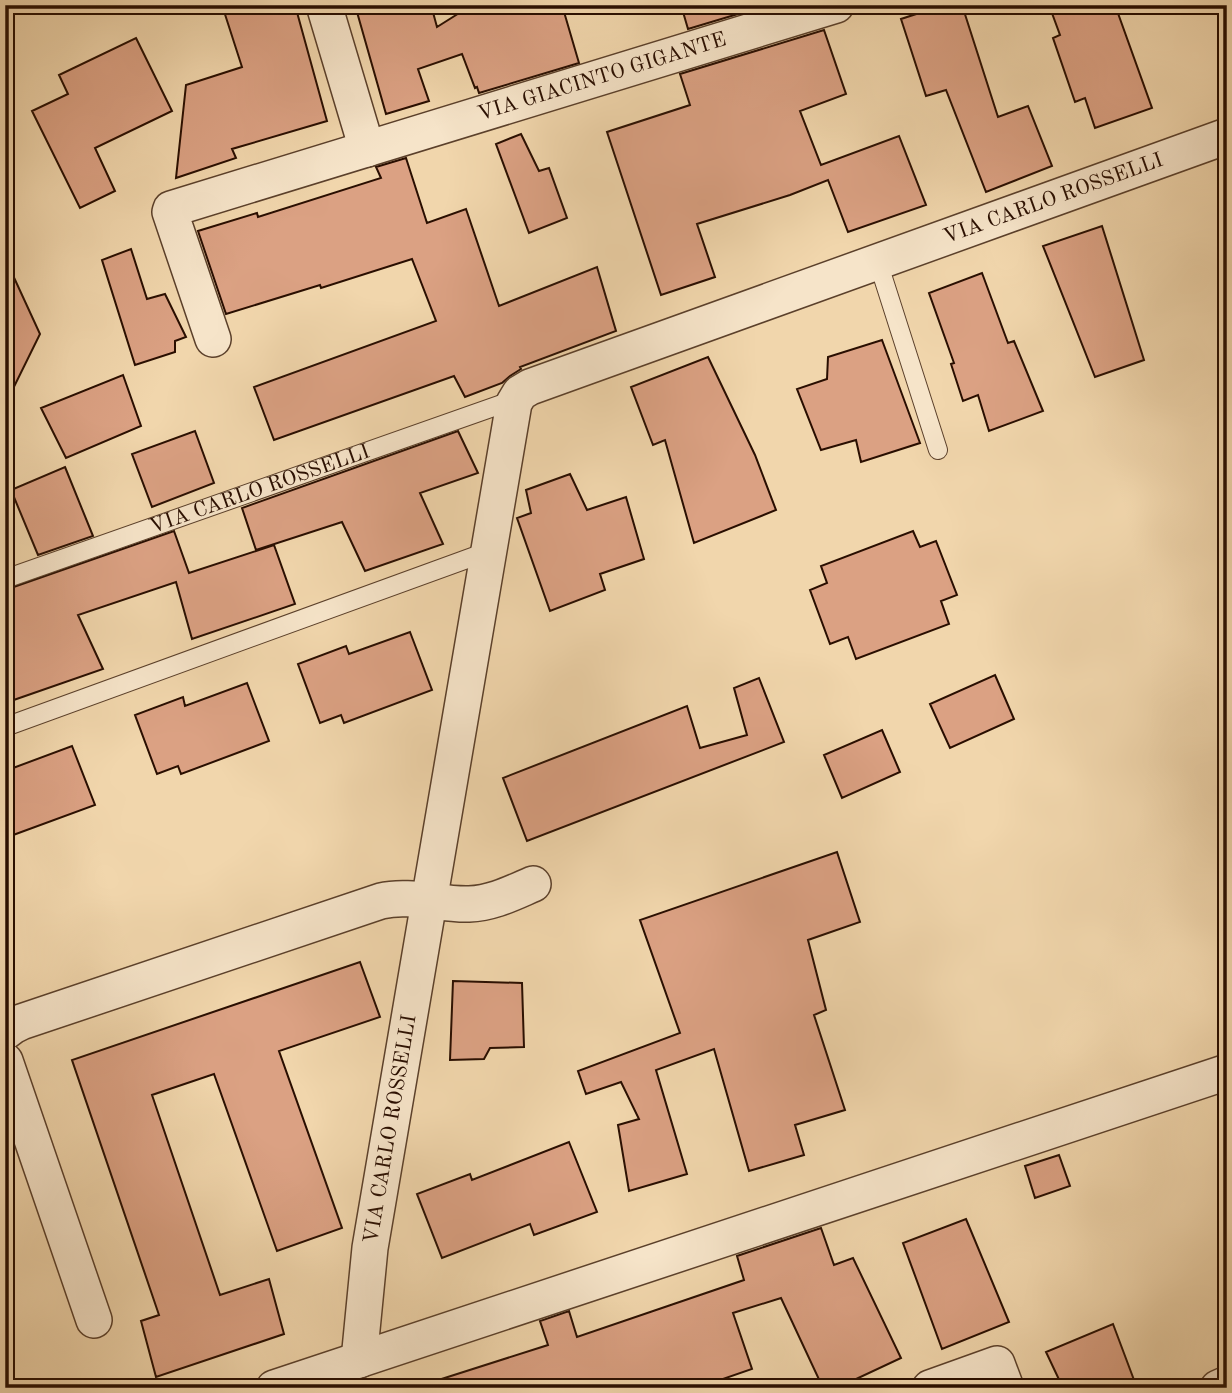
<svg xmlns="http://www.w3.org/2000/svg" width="1232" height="1393" viewBox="0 0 1232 1393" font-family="'Old Standard TT',serif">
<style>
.building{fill:#dba183;stroke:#290e00;stroke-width:2}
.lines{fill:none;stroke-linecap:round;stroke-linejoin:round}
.service-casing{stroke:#5b402b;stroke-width:20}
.minor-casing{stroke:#5b402b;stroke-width:38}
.service{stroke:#f6e4c9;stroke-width:18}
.minor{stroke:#f6e4c9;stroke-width:35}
.labels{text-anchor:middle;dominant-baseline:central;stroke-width:7;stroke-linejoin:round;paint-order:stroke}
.street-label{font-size:21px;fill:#290e00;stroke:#f6e4c9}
</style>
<rect width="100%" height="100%" fill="#f1d6ac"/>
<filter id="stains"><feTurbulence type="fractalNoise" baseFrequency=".00286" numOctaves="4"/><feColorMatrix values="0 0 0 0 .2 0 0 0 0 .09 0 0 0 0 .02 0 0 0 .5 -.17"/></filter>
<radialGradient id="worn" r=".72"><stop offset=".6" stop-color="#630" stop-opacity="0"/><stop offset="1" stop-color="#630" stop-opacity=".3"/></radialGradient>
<!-- building -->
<path class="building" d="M 222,5 L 295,5 L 327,121 L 232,149 L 236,158 L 176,178 L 186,85 L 242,67 Z
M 355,5 L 431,5 L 437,27 L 472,5 L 562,5 L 579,63 L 479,93 L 477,87 L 475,88 L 462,54 L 418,69 L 429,101 L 386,114 Z
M 681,5 L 758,5 L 758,8 L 688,29 Z
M 944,5 L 962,5 L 998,117 L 1028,106 L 1052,166 L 986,192 L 946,90 L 926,96 L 901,19 Z
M 1049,5 L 1115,5 L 1152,108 L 1095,128 L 1085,98 L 1075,102 L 1053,38 L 1060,35 Z
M 824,30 L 846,94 L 800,111 L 821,165 L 899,136 L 926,205 L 848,232 L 828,180 L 790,195 L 697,224 L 715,277 L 661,295 L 607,132 L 690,105 L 680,74 Z
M 136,38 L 172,111 L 95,148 L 115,191 L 80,208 L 32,111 L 68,94 L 59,75 Z
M 521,134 L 539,171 L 549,168 L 567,218 L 529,233 L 496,144 Z
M 406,158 L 427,223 L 466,209 L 499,306 L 597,267 L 616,331 L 520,367 L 521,369 L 510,376 L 502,383 L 465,397 L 454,376 L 274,440 L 254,387 L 436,321 L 412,259 L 321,288 L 320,285 L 226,314 L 198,231 L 257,213 L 258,217 L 381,178 L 376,167 Z
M 1102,226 L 1144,360 L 1095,377 L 1043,246 Z
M 131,249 L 147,299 L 165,294 L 186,337 L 175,341 L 175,352 L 135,365 L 102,260 Z
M 5,258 L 40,334 L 5,405 Z
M 982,273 L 1008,343 L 1014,341 L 1043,411 L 989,431 L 978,395 L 963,401 L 951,364 L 954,363 L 929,293 Z
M 882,340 L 920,443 L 861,462 L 856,440 L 821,450 L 797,389 L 827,379 L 828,357 Z
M 708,357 L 755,455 L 776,510 L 694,543 L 665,440 L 653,445 L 631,387 Z
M 123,375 L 141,426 L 66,458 L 41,408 Z
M 195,431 L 214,483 L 152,507 L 132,454 Z
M 458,431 L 478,473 L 420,493 L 443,544 L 365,571 L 342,522 L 256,550 L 242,508 Z
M 65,467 L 93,536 L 38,555 L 11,490 Z
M 570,474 L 587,510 L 626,497 L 644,559 L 600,574 L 605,590 L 550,611 L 517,518 L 531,513 L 526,490 Z
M 174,531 L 189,573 L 274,545 L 295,604 L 192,639 L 176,582 L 78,615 L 103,669 L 5,703 L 5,590 Z
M 913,531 L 920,547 L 936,541 L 957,595 L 941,601 L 949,624 L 856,659 L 848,637 L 830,644 L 810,590 L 827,583 L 821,566 Z
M 410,632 L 432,690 L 344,723 L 341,715 L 320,723 L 298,664 L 346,646 L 349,654 Z
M 995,675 L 1014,719 L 950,748 L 930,704 Z
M 759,678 L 784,742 L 527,841 L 503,778 L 687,706 L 700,748 L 747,735 L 734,688 Z
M 247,683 L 269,741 L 181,774 L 178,766 L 157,774 L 135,715 L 183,697 L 185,706 Z
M 882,730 L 900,772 L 842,798 L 824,755 Z
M 72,746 L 95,805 L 5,838 L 5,771 Z
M 837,852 L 860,922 L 808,940 L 826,1010 L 814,1015 L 845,1110 L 795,1125 L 804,1155 L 749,1171 L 714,1049 L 656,1070 L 687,1174 L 629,1191 L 618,1125 L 639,1119 L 621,1082 L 586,1094 L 578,1071 L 680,1033 L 640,920 Z
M 360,962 L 380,1017 L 279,1051 L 342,1228 L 277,1251 L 214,1074 L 152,1095 L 220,1295 L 269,1279 L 284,1334 L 156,1377 L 141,1321 L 159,1315 L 72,1060 Z
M 453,981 L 522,983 L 524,1047 L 490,1048 L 484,1059 L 450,1060 Z
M 569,1142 L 597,1212 L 534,1235 L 530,1224 L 442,1258 L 417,1194 L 470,1174 L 472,1180 Z
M 1059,1155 L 1070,1186 L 1035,1198 L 1025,1166 Z
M 966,1219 L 1009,1322 L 942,1349 L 903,1243 Z
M 821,1228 L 834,1265 L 853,1258 L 901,1358 L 837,1388 L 823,1388 L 781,1298 L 733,1313 L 752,1369 L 697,1388 L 432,1388 L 432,1382 L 548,1345 L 540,1321 L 569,1311 L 577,1337 L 744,1280 L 737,1256 Z
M 1113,1324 L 1137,1388 L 1063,1388 L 1046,1352 Z"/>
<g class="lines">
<defs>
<g id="service">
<path d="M 878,262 L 938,450"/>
<path id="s1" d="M 5,579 L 502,404 L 514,403"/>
<path d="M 5,727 L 489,551"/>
</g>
<g id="minor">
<path d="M 324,5 L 367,149"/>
<path id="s2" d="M 213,339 L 170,212 L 171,209 L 836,5"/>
<path d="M 5,1032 L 13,1026 L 21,1022 L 381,901 C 410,894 440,905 469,904 C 493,903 512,893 533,884"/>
<path d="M 5,1061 L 94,1320"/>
<path id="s3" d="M 359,1360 L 370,1248 L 514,403 L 520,393 L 530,387 L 1227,136"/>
<path d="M 274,1388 L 1227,1072"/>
<path d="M 930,1388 L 997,1364 L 1006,1388"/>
<path d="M 1218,1388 L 1227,1384"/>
</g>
</defs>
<!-- service casing -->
<use href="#service" class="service-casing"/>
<!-- minor casing -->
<use href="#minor" class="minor-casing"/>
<!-- service -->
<use href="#service" class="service"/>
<!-- minor -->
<use href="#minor" class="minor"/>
</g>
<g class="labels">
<!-- street labels -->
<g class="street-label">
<text stroke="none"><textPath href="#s2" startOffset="588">VIA GIACINTO GIGANTE</textPath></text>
<text stroke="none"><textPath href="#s3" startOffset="1549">VIA CARLO ROSSELLI</textPath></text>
<text stroke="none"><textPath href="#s1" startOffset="270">VIA CARLO ROSSELLI</textPath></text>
<text stroke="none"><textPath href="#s3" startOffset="233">VIA CARLO ROSSELLI</textPath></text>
</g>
</g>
<!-- margin -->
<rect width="1232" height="1393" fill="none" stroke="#f1d6ac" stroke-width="28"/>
<rect x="7" y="7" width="1218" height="1379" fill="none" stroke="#290e00" stroke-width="3.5"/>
<rect x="14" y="14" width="1204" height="1365" fill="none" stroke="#290e00" stroke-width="2"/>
<rect width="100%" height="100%" filter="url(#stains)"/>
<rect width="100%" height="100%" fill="url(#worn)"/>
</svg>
